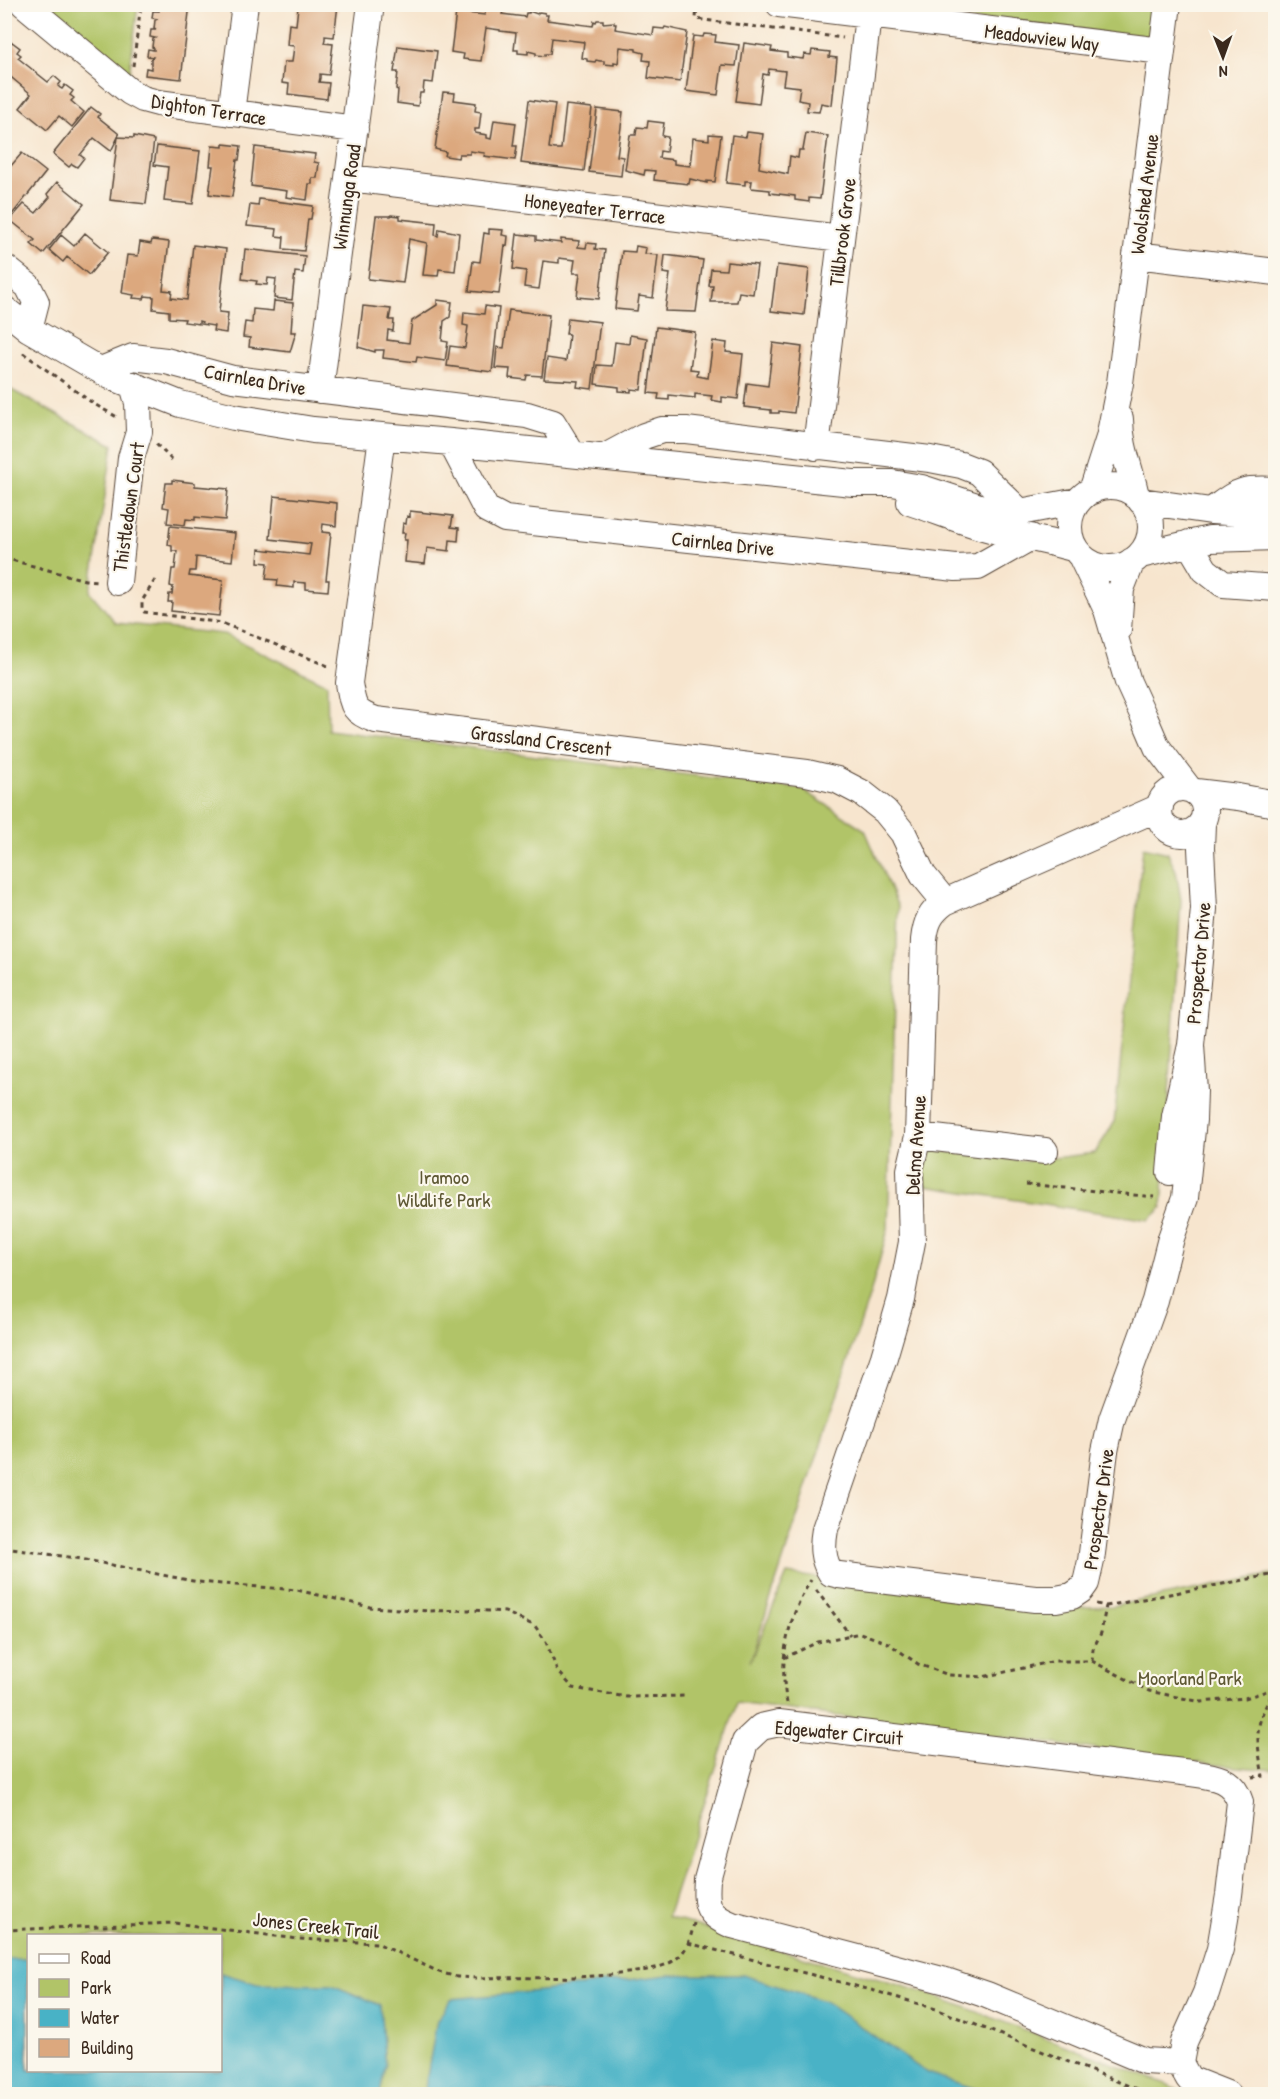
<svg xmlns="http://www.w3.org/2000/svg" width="1280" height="2099" viewBox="0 0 1280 2099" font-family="'Patrick Hand',sans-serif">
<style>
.green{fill:#b1c468;stroke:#767743;stroke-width:1.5;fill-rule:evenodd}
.water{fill:#48b2c6;stroke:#426e72;stroke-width:1.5}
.building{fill:#dca87e}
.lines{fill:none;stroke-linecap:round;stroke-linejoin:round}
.minor-casing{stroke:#574638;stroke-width:28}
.path{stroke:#574638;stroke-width:3;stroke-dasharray:4.5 4.5;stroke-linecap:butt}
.minor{stroke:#fff;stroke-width:26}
.labels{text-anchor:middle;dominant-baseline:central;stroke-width:4.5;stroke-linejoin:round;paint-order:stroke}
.street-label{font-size:20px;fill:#3b2a1e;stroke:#fbf7ec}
.park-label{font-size:20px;fill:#5e5834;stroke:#fbf7ec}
</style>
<rect width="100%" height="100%" fill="#fbf7ec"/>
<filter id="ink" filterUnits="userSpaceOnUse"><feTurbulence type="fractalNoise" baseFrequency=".0167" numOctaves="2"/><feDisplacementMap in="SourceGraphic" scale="12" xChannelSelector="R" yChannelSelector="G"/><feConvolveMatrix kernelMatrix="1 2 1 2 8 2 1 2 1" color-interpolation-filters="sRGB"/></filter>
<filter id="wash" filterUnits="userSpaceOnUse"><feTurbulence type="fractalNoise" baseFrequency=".008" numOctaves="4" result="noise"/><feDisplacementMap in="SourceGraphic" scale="24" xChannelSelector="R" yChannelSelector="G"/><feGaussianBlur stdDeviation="1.35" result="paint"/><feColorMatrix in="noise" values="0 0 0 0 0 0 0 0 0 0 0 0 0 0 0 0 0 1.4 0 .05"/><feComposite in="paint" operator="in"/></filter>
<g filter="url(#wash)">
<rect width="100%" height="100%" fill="#f7e5ce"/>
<!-- green -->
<path class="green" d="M 41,5 L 138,5 L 129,76 Z
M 847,5 L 1155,5 L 1150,41 Z
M 4,386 L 113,445 L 90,592 L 116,623 L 224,634 L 327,684 L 328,730 L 802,789 L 865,830 L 898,907 L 888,1229 L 871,1291 L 750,1662 L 787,1574 L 1064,1608 L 1112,1606 L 1275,1574 L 1275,1770 L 1225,1766 L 737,1703 L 667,1917 L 933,1995 L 1192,2094 L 5,2094 ZM 28,1936 L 220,1936 L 220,2070 L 28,2070 Z
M 1143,847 L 1168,853 L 1176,871 L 1181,900 L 1162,1208 L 1149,1220 L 918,1185 L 923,1149 L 1028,1161 L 1095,1153 L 1114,1123 Z"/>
<!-- water -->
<path class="water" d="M 5,1959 L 28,1959 L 28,2070 L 220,2070 L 221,1973 L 258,1984 L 332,1985 L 380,2005 L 385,2066 L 380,2094 L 5,2094 Z
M 668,1975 L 743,1975 L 824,2001 L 927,2073 L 992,2094 L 424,2094 L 437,2020 L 451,1999 L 540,1991 Z"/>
<g id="blocks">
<!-- building -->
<path class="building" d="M 157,4 L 190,4 L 181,79 L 145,75 L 146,68 L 151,69 L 151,59 L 153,57 L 147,56 L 148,49 L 154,50 L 154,48 L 152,47 L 153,39 L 155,38 L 150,37 L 151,30 L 156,30 L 154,29 L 155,20 L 158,19 L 152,18 L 153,11 L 159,11 Z
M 288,4 L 338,5 L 334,37 L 325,36 L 325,39 L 324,43 L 333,44 L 329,75 L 320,74 L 320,78 L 319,82 L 329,83 L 327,99 L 288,94 L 289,84 L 282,83 L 284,62 L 292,62 L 294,46 L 287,45 L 289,24 L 296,25 L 298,7 L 288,6 Z
M 485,9 L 503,11 L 502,14 L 525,17 L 526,13 L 529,13 L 529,11 L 537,14 L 539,12 L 545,13 L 545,15 L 548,15 L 547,20 L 593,26 L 594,21 L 596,22 L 597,20 L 603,20 L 603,23 L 614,22 L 614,24 L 616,24 L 615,29 L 653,35 L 654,28 L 664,29 L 665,27 L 687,32 L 680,82 L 648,78 L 650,61 L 643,60 L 644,53 L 636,51 L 636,49 L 620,47 L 618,63 L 614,62 L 614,65 L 604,64 L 604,61 L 600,61 L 596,60 L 595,62 L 587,61 L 587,59 L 582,58 L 584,42 L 552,38 L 550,54 L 545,54 L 545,56 L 536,55 L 536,53 L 528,51 L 528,54 L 518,53 L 518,50 L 514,50 L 516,33 L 500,31 L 500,30 L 486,28 L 481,61 L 463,59 L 464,54 L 451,52 L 456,12 L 485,15 Z
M 704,34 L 716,35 L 715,42 L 739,45 L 736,66 L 722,65 L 718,95 L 686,91 L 693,36 L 703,37 Z
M 5,36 L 8,38 L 5,42 L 9,45 L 12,42 L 20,48 L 17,52 L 21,55 L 18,58 L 48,82 L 54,76 L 61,82 L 58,86 L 60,88 L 62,89 L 65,85 L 73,91 L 70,95 L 74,98 L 71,101 L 84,112 L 72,127 L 59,116 L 47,130 L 20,108 L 31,94 L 6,73 L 4,75 Z
M 744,43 L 772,47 L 771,51 L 787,53 L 787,57 L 803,59 L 804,54 L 811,55 L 812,50 L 830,52 L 829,57 L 837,58 L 832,105 L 821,103 L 819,112 L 807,111 L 808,102 L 798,100 L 800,87 L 783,85 L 785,71 L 769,69 L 768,75 L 763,74 L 759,104 L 736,101 Z
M 398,46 L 437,51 L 433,83 L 424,82 L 423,93 L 420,93 L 418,106 L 397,103 L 398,90 L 396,89 L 398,72 L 394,72 Z
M 443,92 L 455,93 L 454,100 L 476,103 L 475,111 L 481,112 L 479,129 L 475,129 L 475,133 L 487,135 L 487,138 L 491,139 L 494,120 L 516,123 L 513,146 L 517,146 L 515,160 L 484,156 L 485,153 L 470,151 L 470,154 L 459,154 L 458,158 L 445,156 L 446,152 L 435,149 Z
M 529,100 L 555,104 L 549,148 L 555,149 L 561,149 L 566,105 L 592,108 L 584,171 L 521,163 Z
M 91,107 L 100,114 L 98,117 L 119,134 L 118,137 L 134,138 L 134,136 L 154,140 L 146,204 L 110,200 L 118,137 L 111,151 L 94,138 L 80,155 L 84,158 L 77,167 L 72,164 L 69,167 L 53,154 Z
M 597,109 L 623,112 L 617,156 L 623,157 L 621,176 L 589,172 Z
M 648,121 L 664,123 L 662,136 L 668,137 L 666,152 L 660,151 L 659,158 L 674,160 L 674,164 L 690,166 L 693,138 L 709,140 L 709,134 L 721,135 L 715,182 L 707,181 L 707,183 L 690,179 L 689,184 L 654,180 L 655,171 L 645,170 L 644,175 L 625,170 L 630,135 L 636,135 L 637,127 L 647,128 Z
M 747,132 L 763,134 L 759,168 L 788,174 L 790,156 L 798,158 L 799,150 L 803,150 L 806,133 L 828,136 L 820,199 L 809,198 L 809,202 L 795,200 L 795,196 L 770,193 L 770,190 L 751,188 L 752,181 L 745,181 L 745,185 L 726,183 L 732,135 L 746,137 Z
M 223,144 L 241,146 L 239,160 L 237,160 L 232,197 L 209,194 L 213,166 L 210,166 L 212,146 L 223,147 Z
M 157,146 L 200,151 L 193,204 L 164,201 L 168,167 L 154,165 Z
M 255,147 L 315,154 L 314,162 L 319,163 L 317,178 L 312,178 L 312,184 L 309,184 L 307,200 L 286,197 L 287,191 L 251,186 Z
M 22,153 L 46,172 L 10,217 L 4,213 L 6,181 L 4,174 Z
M 57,182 L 84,204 L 43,254 L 31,244 L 35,240 L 10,220 L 24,204 L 36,213 L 50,197 L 47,194 Z
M 259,199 L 313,206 L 311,219 L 308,219 L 304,251 L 283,249 L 284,237 L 276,236 L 277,229 L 247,226 L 250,205 L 258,206 Z
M 391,215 L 400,216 L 400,219 L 436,223 L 435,235 L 438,236 L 439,229 L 459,233 L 455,271 L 439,269 L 438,276 L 423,275 L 427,243 L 409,239 L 403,283 L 368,279 L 376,216 L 391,216 Z
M 489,229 L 503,230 L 502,235 L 508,236 L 507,246 L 505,245 L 499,294 L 469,291 L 473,261 L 480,262 L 484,233 L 489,234 Z
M 85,233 L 108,252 L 89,275 L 67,257 L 63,262 L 49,250 L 61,235 L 74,246 Z
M 517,234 L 536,236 L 536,240 L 561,243 L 561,239 L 579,241 L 578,247 L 586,248 L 587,243 L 596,244 L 595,249 L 605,250 L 599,299 L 577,297 L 580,273 L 573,273 L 575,260 L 559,258 L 559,263 L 543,261 L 539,289 L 524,287 L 526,271 L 513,269 Z
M 152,240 L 169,242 L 163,290 L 172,291 L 171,298 L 187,300 L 193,245 L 226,249 L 219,312 L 228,313 L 226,333 L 213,331 L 214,326 L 201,324 L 202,322 L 199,321 L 199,324 L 184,322 L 185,319 L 169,318 L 169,311 L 153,309 L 154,297 L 145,296 L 144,299 L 133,298 L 134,295 L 122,293 L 127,255 L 138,256 L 140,242 L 151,244 Z
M 636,246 L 646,248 L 645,254 L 658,255 L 653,298 L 639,296 L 637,311 L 615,309 L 622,251 L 635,252 Z
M 245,249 L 305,256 L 303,273 L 295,272 L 292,300 L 274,298 L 276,279 L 268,278 L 267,285 L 256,284 L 257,281 L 242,279 Z
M 665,255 L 703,260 L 696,312 L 665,311 L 670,274 L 663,273 Z
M 727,262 L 757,265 L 753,294 L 739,292 L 737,302 L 711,302 L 713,286 L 709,286 L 711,269 L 726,270 Z
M 777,265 L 809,269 L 804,315 L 771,311 Z
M 437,300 L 452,302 L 450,317 L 444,321 L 442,341 L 448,342 L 445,361 L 417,357 L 416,362 L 383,358 L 384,350 L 375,350 L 375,352 L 358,347 L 363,306 L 391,309 L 389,320 L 394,320 L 393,331 L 388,330 L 387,340 L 409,343 L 412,321 L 437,305 Z
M 274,301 L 293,303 L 291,332 L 296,332 L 290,352 L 249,347 L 250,338 L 243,337 L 245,322 L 252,323 L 253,309 L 273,311 Z
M 485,306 L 499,308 L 492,372 L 447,366 L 450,346 L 465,348 L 468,326 L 463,325 L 464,312 L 484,314 Z
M 509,310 L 549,315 L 542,376 L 527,375 L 526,380 L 509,378 L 510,369 L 495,368 L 497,347 L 504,348 Z
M 568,318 L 600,322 L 592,389 L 577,387 L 578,381 L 544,379 L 547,358 L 566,361 L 569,334 L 566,334 Z
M 656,327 L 695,332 L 690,369 L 698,370 L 697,376 L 708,378 L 713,341 L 727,343 L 726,352 L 743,354 L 738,399 L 722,397 L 722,402 L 711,400 L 712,396 L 695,394 L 695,398 L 669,395 L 669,400 L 658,399 L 659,394 L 648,393 Z
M 630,335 L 647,338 L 641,390 L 631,389 L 631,392 L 619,391 L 619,387 L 595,384 L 597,365 L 612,366 L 615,342 L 629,344 Z
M 773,343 L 802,347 L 794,413 L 779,411 L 779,413 L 771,413 L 771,410 L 744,407 L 747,383 L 768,386 Z
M 172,480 L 195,483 L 195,486 L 228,489 L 225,520 L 195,517 L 195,520 L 186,519 L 185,525 L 167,523 L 169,508 L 163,507 L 166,483 L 172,483 Z
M 274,496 L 337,503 L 336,526 L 323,524 L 322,532 L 331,533 L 326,580 L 329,580 L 328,591 L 306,589 L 306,583 L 294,582 L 294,588 L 277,586 L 278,580 L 266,579 L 268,563 L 258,562 L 259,549 L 309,555 L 311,544 L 270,539 Z
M 410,511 L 453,516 L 451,527 L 459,528 L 458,541 L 450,540 L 449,551 L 427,548 L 425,564 L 405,562 L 407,540 L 404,540 L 405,533 L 402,533 L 403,523 L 406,524 L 407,516 L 410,517 Z
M 170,526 L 235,533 L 232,561 L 196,557 L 195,571 L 190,571 L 189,576 L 223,580 L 219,616 L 171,611 L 172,602 L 168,602 L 169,594 L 172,594 L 173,587 L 170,586 L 172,569 L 175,569 L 177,551 L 172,551 L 172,546 L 168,545 Z"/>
</g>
</g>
<g filter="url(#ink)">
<use href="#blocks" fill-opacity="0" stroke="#574638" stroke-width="1.5"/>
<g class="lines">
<defs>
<path id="minor" d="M 24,4 L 130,92 L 143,99 L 158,103 L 355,129
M 779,4 L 1162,51
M 231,113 L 245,4
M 350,178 L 841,238
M 1136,255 L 1276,272
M 4,267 L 28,286 L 36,302 L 29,329
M 4,309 L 29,329 L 110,376 L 180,404 L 234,417 L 313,430 L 451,442 L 853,483 L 892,483 L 922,488 L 992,511 L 1020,512 L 1078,501
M 101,370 L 133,357 L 166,361 L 233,379 L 527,415 L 553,423 L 572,454
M 320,390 L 371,4
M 1120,419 C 1120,447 1131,470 1136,496
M 382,436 L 349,683 C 353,707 353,712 376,720 L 807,773 L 837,780 L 862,793 L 885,811 L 903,833 L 923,875 L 945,902
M 451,442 L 486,509 L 505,519 L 956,568 L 978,567 L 1031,537
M 816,447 L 868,16
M 605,457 L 644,436 L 662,430 L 686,430 L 930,459 L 961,465 L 979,472 L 1020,512
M1069 527a41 41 0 1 1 82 0a41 41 0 1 1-82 0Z
M 1092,491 L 1109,438 L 1120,383 L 1168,4
M 1141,501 L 1211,511 L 1276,515
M 910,502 C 938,511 965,523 994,530 C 1021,536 1048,541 1075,549
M 1211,511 C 1240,491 1240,488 1276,490
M 1189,543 L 1205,570 L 1223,584 L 1276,588
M 1140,555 L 1210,539 L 1276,537
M 1082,558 L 1107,610 L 1128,682 L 1145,719 L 1157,747 L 1189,789
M 118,582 L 131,458 L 139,432 L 138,403 L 133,385
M 1118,630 L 1121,589 L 1132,561
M1159 811a23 23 0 1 1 46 0a23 23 0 1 1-46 0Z
M 1196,792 L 1238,797 L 1276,804
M 1160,807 L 945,902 C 930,913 926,922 924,940 L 918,1136 L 910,1170 L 912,1242 L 901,1299 L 884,1357 L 825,1529 C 822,1546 822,1559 831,1573 L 839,1575 L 1035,1599 L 1056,1599 L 1072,1596 L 1081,1590 L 1086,1583 L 1091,1561 L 1105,1451 L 1112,1419 L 1155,1301 L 1171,1238 L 1185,1198 L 1193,1120 L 1194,1091 L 1191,1045
M 918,1136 L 1045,1151
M 1170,1172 L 1175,1116 L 1191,1045 L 1204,909 L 1201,848 L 1202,824
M 779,1723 L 1191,1773 C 1213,1776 1233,1778 1240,1802 L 1229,1895 L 1220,1949 L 1206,1993 L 1184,2042 L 1180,2063 L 1145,2061 L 987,1995 L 946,1981 L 732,1925 C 707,1915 705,1905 707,1880 L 745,1742 L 761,1727 Z
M 1180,2063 L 1189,2079 L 1227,2094"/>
</defs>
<!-- minor casing -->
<use href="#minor" class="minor-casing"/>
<!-- path -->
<path class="path" d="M 697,4 L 696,19 L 843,38
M 133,66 L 141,4
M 23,353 L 94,404 L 117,417
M 156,444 L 173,461
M 4,558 L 85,580 L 98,581
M 155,580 L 142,601 L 142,610 L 144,612 L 222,623 L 328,666
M 1026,1184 L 1154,1197
M 4,1548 L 76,1558 L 198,1582 L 297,1590 L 370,1607 L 429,1611 L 471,1610 L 505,1612 L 535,1626 L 546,1642 L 557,1670 L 573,1688 L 627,1697 L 687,1696
M 816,1590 L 850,1635
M 1106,1606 L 1276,1574
M 784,1658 L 818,1642 L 860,1633 L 888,1643 L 918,1664 L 949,1675 L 983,1677 L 1055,1661 L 1092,1661 L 1149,1691 L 1201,1702 L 1245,1698 L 1276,1688
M 1092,1661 L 1093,1649 L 1101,1633 L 1106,1606 L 1096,1604
M 787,1703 C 778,1660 788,1617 811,1580
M 1252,1777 L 1263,1776 C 1256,1738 1253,1723 1276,1689
M 4,1930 L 174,1923 L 298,1939 L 377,1943 L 439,1972 L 457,1977 L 476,1978 C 519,1977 646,1982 676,1959 C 688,1950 691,1936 694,1923
M 688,1943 L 875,1991 L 936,2009 L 1149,2094"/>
<!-- minor -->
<use href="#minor" class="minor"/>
</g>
</g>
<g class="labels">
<!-- street labels -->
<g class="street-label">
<text transform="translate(1042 37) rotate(7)">Meadowview Way</text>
<text transform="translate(209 109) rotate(9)">Dighton Terrace</text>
<text transform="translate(1144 194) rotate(-83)">Woolshed Avenue</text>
<text transform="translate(346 197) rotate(-82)">Winnunga Road</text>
<text transform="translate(595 208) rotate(7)">Honeyeater Terrace</text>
<text transform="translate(842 232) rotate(-83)">Tillbrook Grove</text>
<text transform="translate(255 379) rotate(10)">Cairnlea Drive</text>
<text transform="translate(128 507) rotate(-82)">Thistledown Court</text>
<text transform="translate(723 543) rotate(6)">Cairnlea Drive</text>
<text transform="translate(541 740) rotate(7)">Grassland Crescent</text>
<text transform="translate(1198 963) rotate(-85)">Prospector Drive</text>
<text transform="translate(915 1145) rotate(-86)">Delma Avenue</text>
<text transform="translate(1098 1509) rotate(-82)">Prospector Drive</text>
<text transform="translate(839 1732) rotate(5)">Edgewater Circuit</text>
<text transform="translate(316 1925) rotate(6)">Jones Creek Trail</text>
</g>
<!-- park labels -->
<g class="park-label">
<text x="444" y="1176">Iramoo<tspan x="444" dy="23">Wildlife Park</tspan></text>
<text x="1190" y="1677">Moorland Park</text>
</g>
</g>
<!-- margin -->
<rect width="1280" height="2099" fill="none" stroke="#fbf7ec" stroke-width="24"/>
<!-- legend -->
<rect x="27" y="1934" width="195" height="138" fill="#fbf7ec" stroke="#aea59a" stroke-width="1.5"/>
<rect x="39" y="1954" width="30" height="9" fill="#ffffff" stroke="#aea59a" stroke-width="1.5"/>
<text x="81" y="1964" font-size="18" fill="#3b2a1e">Road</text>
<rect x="39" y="1979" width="30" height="18" fill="#b1c468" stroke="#aea59a" stroke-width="1.5"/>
<text x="81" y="1994" font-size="18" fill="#3b2a1e">Park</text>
<rect x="39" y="2009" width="30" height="18" fill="#48b2c6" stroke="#aea59a" stroke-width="1.5"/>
<text x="81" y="2024" font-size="18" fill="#3b2a1e">Water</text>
<rect x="39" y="2039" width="30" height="18" fill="#dca87e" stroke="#aea59a" stroke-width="1.5"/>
<text x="81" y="2054" font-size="18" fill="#3b2a1e">Building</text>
<!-- north arrow -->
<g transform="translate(1223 57) rotate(179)" stroke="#fbf7ec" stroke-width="4.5" paint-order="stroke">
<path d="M0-4.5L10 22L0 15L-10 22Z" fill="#3b2a1e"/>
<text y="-9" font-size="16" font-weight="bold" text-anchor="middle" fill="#3b2a1e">N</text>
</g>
</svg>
